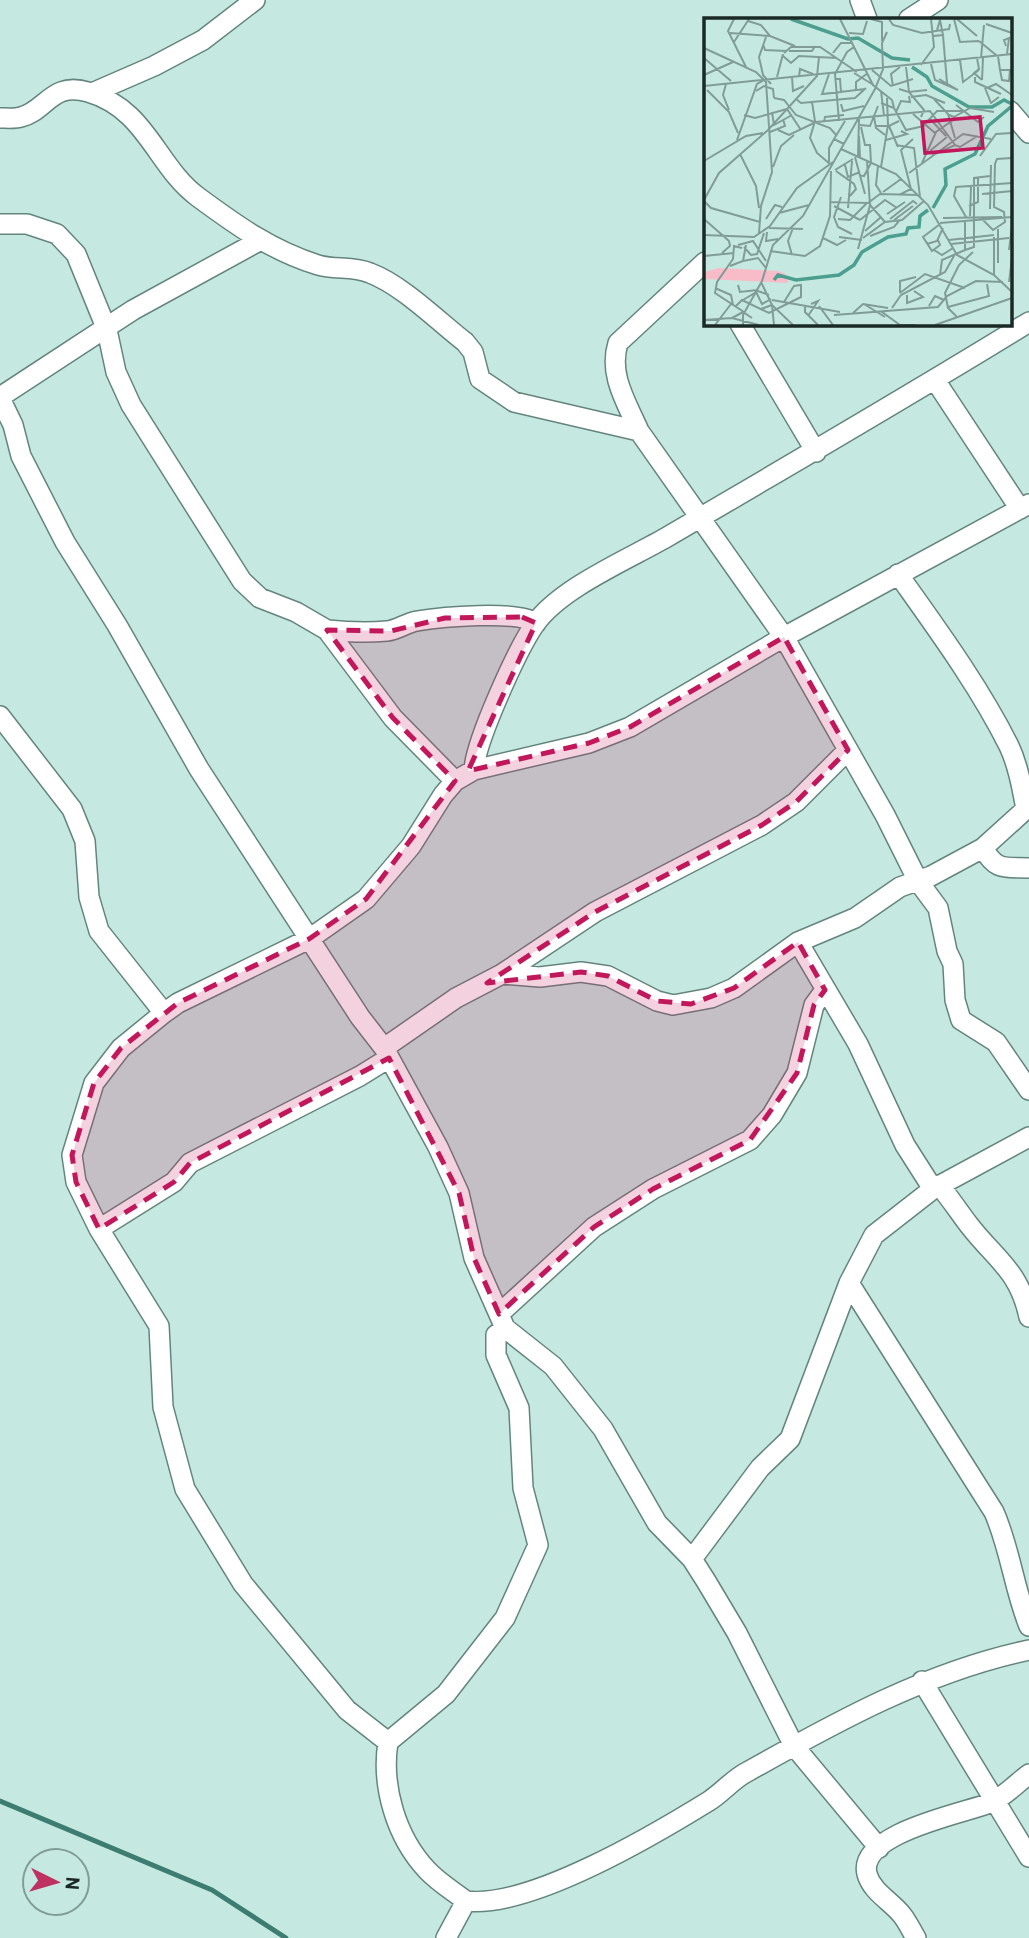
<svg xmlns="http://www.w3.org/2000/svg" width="1029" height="1938" viewBox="0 0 1029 1938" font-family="Barlow,sans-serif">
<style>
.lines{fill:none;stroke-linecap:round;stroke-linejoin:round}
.stream{stroke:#3d7c70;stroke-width:5}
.minor-casing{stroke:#64857e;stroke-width:22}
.minor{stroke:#fff;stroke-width:19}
.marked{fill:#c2185b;fill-opacity:0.2;stroke:#c2185b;stroke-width:5;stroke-dasharray:14 9;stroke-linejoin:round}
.inset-river{fill:none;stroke:#4c9f8f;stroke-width:3.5}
.inset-road{fill:none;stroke:#819c96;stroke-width:2}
.view{fill:#c2185b;fill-opacity:0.15;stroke:#c2185b;stroke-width:3.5}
.inset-edge{fill:none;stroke:#1b2926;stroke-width:3.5}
</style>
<rect width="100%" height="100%" fill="#c5e9e0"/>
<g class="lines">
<!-- stream -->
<path class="stream" d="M 0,1801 L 212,1890 L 286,1938"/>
<defs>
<path id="minor" d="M 860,0 L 867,19
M 909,19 L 938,0
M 92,93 L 154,66 L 203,40 L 255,0
M 1010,111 L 1029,133
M 0,118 C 6,118 15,119 21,117 C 46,111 52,81 88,92 C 147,109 156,166 198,197 C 236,225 272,251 318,265 C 335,270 353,266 370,273 C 402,285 438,321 465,342 L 473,352 L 480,379 L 514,402 L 639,431 L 784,637 L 885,815 L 918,881 L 938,908 L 947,951 L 953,964 L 955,1000 L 961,1020 L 996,1042 L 1029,1090
M 0,224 L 27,224 L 57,234 L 76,254 L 107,330 L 116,372 L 131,405 L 242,581 L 260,598 L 296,612 L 327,630 L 393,718 L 455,781
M 740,324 L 816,452
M 935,380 L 1020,509
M 0,397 L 133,310 L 259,241
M 0,398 L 13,425 L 21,456 L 65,542 L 117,625 L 199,769 L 360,1017 L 384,1048 L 438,1147 L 459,1193 L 474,1258 L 505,1328 L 496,1335 L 496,1355 L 519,1408 L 523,1488 L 538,1545 L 505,1618 L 446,1694 L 388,1742 C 381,1786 396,1837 427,1870 C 438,1882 453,1891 466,1901 L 446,1938
M 639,431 C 627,403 608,375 618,343 L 705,262
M 898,574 C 937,629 979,686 1009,746 C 1018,765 1022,788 1026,809 L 983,848
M 327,630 C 347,632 366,633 387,631 C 397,630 406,623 417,621 C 441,617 517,610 536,623
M 0,716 L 72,809 L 85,841 L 89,897 L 99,931 L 164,1013 L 121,1048 L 94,1083 L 72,1155 L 76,1182 L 99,1229 L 159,1326 L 163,1407 L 185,1489 L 243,1584 L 347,1710 L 388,1742
M 474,770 C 475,742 518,648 535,624 C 560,588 629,559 667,537 C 788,466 909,396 1029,322
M 798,942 L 858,1044 L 905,1145 L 933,1189
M 502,974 L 595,912 L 762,825 L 796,802 L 848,750
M 164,1013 L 178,1003 L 309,939 L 366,899 L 411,846 L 443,795 L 455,781 L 474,770 L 589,743 L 630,727 L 784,637 L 1029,504
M 384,1048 L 456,998 L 502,974 L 540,977 L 581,972 L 608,976 L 657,1001 L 673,1005 L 711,998 L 734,988 L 798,942 L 855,918 L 900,887 L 931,876 L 983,848 C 996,871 1004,867 1029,868
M 939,1185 C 950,1198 959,1212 969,1225 C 996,1260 1019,1270 1029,1317
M 99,1229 L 174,1182 L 190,1163 L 360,1076 L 389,1058
M 849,1283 L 994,1512 C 1010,1548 1014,1589 1029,1626
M 499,1314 L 594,1227 L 653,1189 L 750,1140 L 772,1115 L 797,1073 L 814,1005 L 825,990
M 505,1328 L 553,1366 L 603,1429 L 657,1523 L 692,1559 L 706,1581 L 737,1633 L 794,1746 L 879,1848
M 692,1559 L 760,1468 L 790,1439 L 849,1283 L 874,1235 L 933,1189 L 1029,1137
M 922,1681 L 1029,1857
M 466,1901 C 529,1909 654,1835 709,1801 C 722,1793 733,1779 747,1772 C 836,1722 928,1671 1029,1650
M 916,1938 C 911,1930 907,1921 902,1915 C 891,1901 872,1892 867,1874 C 857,1833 965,1813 990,1803 C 1004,1797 1017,1783 1029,1774"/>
</defs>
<!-- minor casing -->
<use href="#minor" class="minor-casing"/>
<!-- minor -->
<use href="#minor" class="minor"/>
</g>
<!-- marked area -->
<path class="marked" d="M 522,617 L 536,623 L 468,771 L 589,743 L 630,727 L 784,637 L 848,750 L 796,802 L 762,825 L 595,912 L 487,983 L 581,972 L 608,976 L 657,1001 L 691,1004 L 734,988 L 798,942 L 825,990 L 814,1005 L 797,1073 L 750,1140 L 653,1189 L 594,1227 L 499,1314 L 474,1258 L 459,1193 L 389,1058 L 190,1163 L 174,1182 L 99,1229 L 76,1182 L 72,1155 L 94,1083 L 121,1048 L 178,1003 L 309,939 L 366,899 L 455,781 L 393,718 L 327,630 L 391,631 L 445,618 Z"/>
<!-- overview -->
<g transform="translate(704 18)">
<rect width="308" height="308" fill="#c5e9e0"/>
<path d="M 15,250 L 74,253 L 82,256 L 84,265 L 0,261 L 0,254 Z" fill="#f7bcc8"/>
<path class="inset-river" d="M 87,1 L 144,21 L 154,20 L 188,40 L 206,42M 208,49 L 223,59 L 228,68 L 265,89 L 288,89 L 300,82 L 308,86M 229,190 L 242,167 L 241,151 L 271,136 L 284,108 L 308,88M 70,262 L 74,257 L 92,262 L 135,257 L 150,247 L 158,234 L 184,219 L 202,216 L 204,210 L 215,209 L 216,198 L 224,192"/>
<path class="inset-road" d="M 30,1 L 24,13 L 42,49M 136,1 L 169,67 L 188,82 L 190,90M 167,1 L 178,4 L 178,23M 185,1 L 189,7 L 218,15 L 245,11 L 246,6M 250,1 L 256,24 L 275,23M 253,1 L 273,18M 44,3 L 57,7 L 66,18M 282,6 L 308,15M 26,15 L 66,18 L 91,28M 145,15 L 159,16 L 163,3M 239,17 L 243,65M 229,18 L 239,17 L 236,2 L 233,12M 62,19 L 55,39 L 59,57 L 67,66M 275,23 L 292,37M 30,24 L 45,1M 59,26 L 61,32 L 83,33M 302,28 L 300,22 L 305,20 L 303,36M 0,30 L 52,54 L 62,64 L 68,154 L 57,188 L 55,215M 85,33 L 108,33 L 111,28M 80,35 L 87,29 L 116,29 L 153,54M 129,35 L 137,25 L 148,25M 79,38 L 87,45 L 95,38 L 133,40M 294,38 L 296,52 L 298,62 L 305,63 L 306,52 L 296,52M 0,40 L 27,63M 273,40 L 275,51 L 270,55 L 278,62M 277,40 L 280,7M 256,42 L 259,64 L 275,52M 227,46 L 231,62 L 254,72 L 235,61M 217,47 L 230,29 L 227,1M 202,49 L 205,74 L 223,72M 168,52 L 187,68 L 209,61M 150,55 L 168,66M 125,56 L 118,76 L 137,74 L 136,61 L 131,61M 0,57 L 29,44M 73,59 L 79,36M 88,59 L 89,73 L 100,68M 95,59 L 96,51 L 109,56M 271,59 L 271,64 L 297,76M 278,62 L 279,40M 22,66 L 19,77 L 25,92M 0,68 L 308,36M 189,68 L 187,56 L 196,49M 281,70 L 287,85 L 295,79M 283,70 L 292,66 L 308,77M 195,71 L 205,74 L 220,92 L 217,99M 3,72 L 25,94 L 34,115M 152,72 L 152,64 L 164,55M 52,73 L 60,68 L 69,71 L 70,80M 177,73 L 180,98M 136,74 L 161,71M 207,79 L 222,77 L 241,85M 70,80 L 80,82 L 92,97 L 126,110 L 133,118M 92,81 L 97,85 L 151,80 L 162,70M 230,81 L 244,96 L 251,120M 108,84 L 111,103 L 106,120 L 113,135 L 126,146M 177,85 L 190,90 L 202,112 L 220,108M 137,86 L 139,93 L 160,88M 252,87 L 274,104 L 280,99M 68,94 L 70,107 L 88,97M 192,94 L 197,83 L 206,84 L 205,78M 209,96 L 231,115M 243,96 L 250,99 L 266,90 L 290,94M 40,97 L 51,100 L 83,91 L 97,112M 170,99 L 172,110 L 181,117M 226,101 L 242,118M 135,103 L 131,56 L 143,34 L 150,29M 120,104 L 121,99 L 140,97M 156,107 L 166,108 L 174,88M 171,108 L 185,108 L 195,103M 185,108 L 194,129M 219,108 L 233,93 L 261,93M 74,112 L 85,117 L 112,104 L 226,93 L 251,127M 66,114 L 81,108 L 79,101M 155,118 L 156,140M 33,122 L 53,66 L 60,62M 182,122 L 203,116 L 197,113M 140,126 L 130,121 L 141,103M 192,127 L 210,130 L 216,179M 137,131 L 192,156 L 224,187 L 253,237 L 290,257 L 308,274M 36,136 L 52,168 L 55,190M 231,136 L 251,127 L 256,129 L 272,119M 229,137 L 227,132 L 243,119M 154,138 L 155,101M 276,138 L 292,116 L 308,115M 151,139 L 161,176M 0,143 L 42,118 L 59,115M 125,144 L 125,130 L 130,121M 218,145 L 232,114 L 252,100M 141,147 L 144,159 L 156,154M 174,148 L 172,167 L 177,175M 69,149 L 77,128 L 90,117M 177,149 L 184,107 L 183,80M 131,152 L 149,141M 132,153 L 150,166 L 152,171 L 146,178M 205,155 L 259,116 L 287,121M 155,157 L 160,158 L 167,145 L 166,127 L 161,127 L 157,109M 179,174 L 197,161M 278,176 L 308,173M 195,177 L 207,171 L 197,132 L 209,121M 137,179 L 130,199 L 134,209 L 148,216M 0,182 L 15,155 L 64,112 L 113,58 L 115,39M 0,183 L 7,190 L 56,204M 127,184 L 164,185 L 176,176 L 213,177M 166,187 L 181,204M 130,188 L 156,202M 265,188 L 274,184 L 274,160M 144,190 L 148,143M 286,191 L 287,147M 75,195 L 105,187M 183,196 L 201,184M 266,198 L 267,169M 262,199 L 250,178 L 252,169 L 308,165M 239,200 L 298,199M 0,201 L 25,223 L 26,228 L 18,235M 62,201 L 71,187 L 78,189M 134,201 L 146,202 L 163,185M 186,201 L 209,183 L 213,186M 156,202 L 181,182 L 193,190M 190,202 L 209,188M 279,202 L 289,212 L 301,204 L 300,194 L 290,189 L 291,146 L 293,141 L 308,140M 236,205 L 308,199M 65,210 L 99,211M 161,213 L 177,199M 63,214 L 62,223 L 74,221M 0,217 L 50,219 L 66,208 L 93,170 L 129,144M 166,218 L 190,209 L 195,203M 135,219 L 158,222M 119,220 L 133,227 L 142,222M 159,220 L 181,204 L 198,202 L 220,183M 234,222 L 236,227 L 228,233 L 219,219 L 236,206M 245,222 L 290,217M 223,226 L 233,223 L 239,210M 247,226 L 305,220M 34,227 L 49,223 L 62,243M 40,229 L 47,237 L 53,236 L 60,215M 38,230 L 30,228 L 29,241 L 13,264 L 11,275 L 40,294M 154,231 L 166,187 L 163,143M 230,232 L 238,237 L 249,230M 261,232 L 270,229 L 270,160 L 286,158M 305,232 L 308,208M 66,233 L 101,238 L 116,228 L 126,198 L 127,153M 88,237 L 84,223 L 89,210M 0,238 L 30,235M 39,243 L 54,240 L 62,250M 294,245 L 294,211M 26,248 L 39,243 L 42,227M 236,257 L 238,242 L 261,232 L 261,203M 290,257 L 290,219M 57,264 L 68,287 L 89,307M 305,264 L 308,240M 34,267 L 36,274 L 53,272M 11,270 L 27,277 L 29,287M 52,274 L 58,286 L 67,281M 196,275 L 221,256 L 261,270M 196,275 L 196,263 L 212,259M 203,277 L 203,285 L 219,279 L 210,273M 39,282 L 54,273 L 65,277M 68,282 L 136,294M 80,284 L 90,268 L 97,267 L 97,280M 160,286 L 181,299M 101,287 L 101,294 L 114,307M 32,288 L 38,282 L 65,295 L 97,279M 115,288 L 129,307M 225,288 L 231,278 L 240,282M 244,289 L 285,278 L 283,266M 188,290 L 197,277 L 241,254 L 251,236M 57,291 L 68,287 L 70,307M 178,294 L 196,307 L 211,307M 149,295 L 159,286 L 184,290M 130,297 L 234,289 L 243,278 L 272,263 L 299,264M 104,298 L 114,283 L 107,286M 253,299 L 244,290 L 241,275 L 255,247 L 269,234M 28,300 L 39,294 L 48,300M 0,302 L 28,300 L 55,307M 11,307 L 27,286M 39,307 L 39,297 L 58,263 L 69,227 L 99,198 L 171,71 L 179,51 L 178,25 L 183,14M 231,307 L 308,280"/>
<path class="view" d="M 276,99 L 279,130 L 221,135 L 218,104 Z"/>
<rect width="308" height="308" class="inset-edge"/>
</g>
<!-- north arrow -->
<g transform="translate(56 1882) rotate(95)"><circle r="33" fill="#c5e9e0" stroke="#819c96" stroke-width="2"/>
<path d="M0-5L12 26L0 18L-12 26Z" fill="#be3161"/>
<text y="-10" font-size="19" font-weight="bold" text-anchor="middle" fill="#1b2926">N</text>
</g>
</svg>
